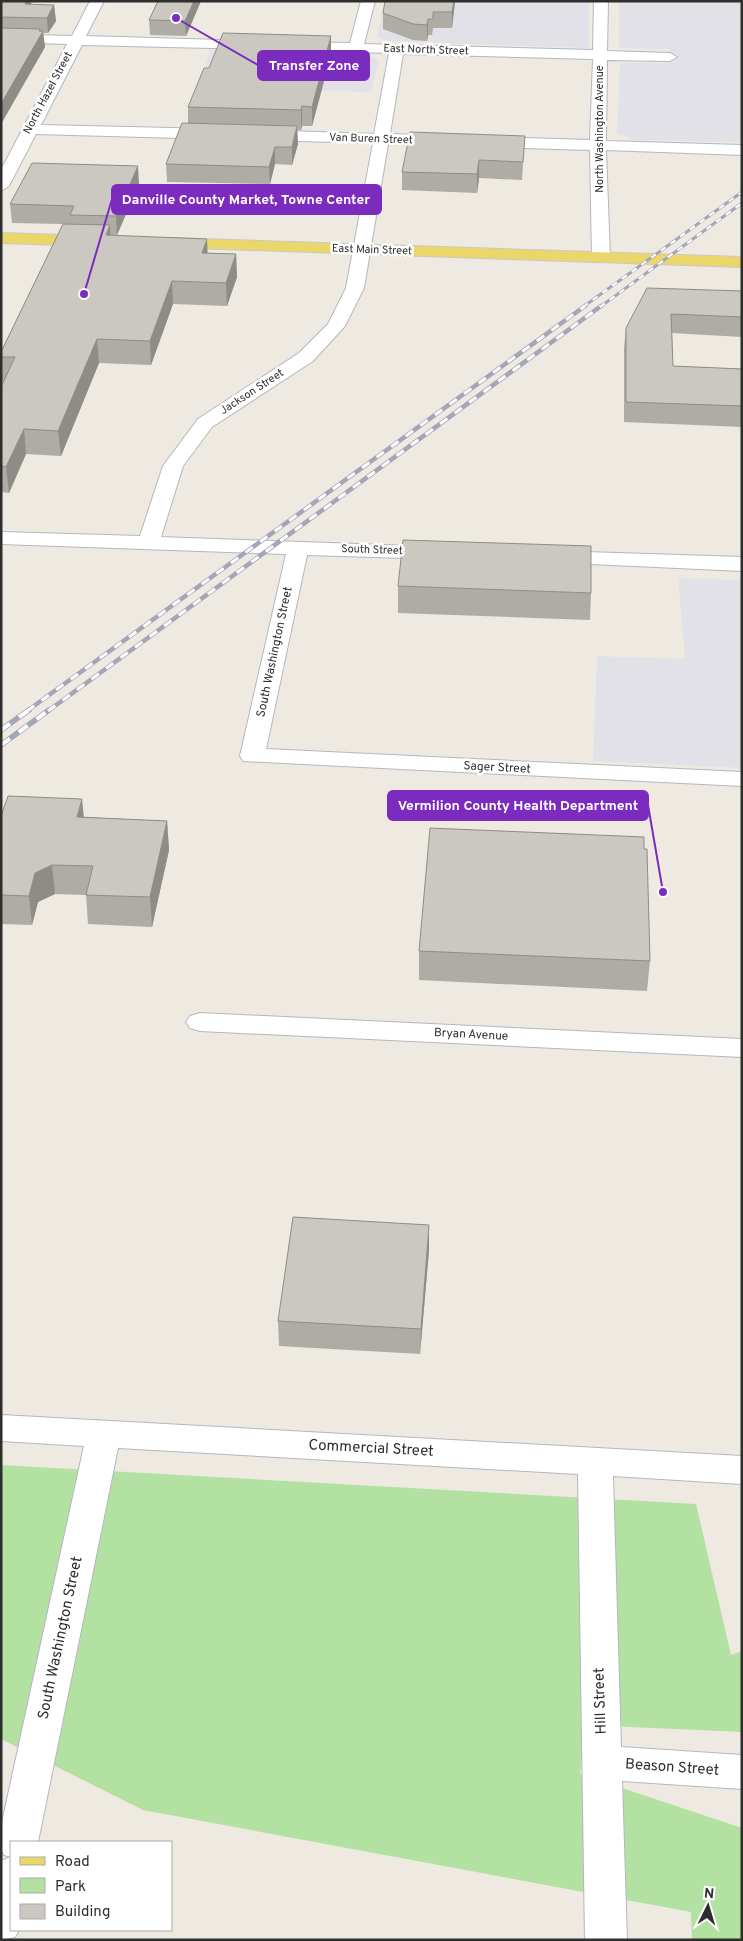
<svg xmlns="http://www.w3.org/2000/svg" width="743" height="1941" viewBox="0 0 743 1941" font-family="Overpass,sans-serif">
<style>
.industrial{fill:#e3e1e8}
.green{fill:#b3e1a1}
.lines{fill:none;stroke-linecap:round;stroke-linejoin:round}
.minor-casing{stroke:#b5b6c0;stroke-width:2}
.major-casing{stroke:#c9c9c9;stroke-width:2}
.minor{fill:#fff;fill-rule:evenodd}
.major{fill:#ebd66a;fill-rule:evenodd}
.rail-far2-casing{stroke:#a4a5b7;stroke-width:3}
.rail-far1-casing{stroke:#a4a5b7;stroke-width:4.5}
.rail-casing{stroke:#a4a5b7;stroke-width:5.5}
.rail-far2{stroke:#fff;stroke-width:2;stroke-dasharray:6;stroke-linecap:butt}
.rail-far1{stroke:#fff;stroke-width:3;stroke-dasharray:9;stroke-linecap:butt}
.rail{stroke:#fff;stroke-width:4;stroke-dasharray:11;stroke-linecap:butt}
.wall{fill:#aeaca5}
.shaded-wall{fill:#8d8c86}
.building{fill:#cac8c0;stroke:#8d8c86}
.labels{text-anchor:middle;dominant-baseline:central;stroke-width:5;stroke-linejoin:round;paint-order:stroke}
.far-street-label{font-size:11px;fill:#2e2e2e;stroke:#fff}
.street-label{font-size:12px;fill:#2e2e2e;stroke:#fff}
.near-street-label{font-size:15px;fill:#2e2e2e;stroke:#fff}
.leader{fill:none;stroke:#7b2cbf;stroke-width:2}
.callout-dot{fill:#7b2cbf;stroke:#fff;stroke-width:2}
.callout{fill:#7b2cbf;stroke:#7b2cbf;stroke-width:2}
.callout-label{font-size:14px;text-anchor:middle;font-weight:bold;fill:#fff}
</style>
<rect width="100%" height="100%" fill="#eeeae2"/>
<!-- industrial -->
<path class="industrial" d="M 385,1 L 589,1 L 589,48 L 387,41 L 377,37 Z
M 619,1 L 742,1 L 742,142 L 634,140 L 617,133 L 620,63 L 670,63 L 669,49 L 619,48 Z
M 211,50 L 369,55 L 379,61 L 371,92 L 198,87 Z
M 678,578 L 742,580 L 742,768 L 593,761 L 597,656 L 685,659 Z"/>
<!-- green -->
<path class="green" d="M 1,1465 L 696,1504 L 731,1655 L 742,1651 L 742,1732 L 586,1725 L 580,1774 L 742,1828 L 742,1940 L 692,1940 L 691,1912 L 143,1810 L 1,1739 Z"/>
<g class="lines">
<defs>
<path id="minor" d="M 90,1 L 104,1 L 86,36 L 255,41 L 262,45 L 255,49 L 82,45 L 41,125 L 216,129 L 224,134 L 216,139 L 36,134 L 9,186 L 1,191 L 1,170 L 67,44 L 1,42 L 1,34 L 72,36 Z
M 361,1 L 375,1 L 364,44 L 593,50 L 594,1 L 608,1 L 607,51 L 670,53 L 677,57 L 670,61 L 607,60 L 606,141 L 742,145 L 742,155 L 606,150 L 610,257 L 607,261 L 595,261 L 592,257 L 590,150 L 489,147 L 481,142 L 489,137 L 590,140 L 593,59 L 403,54 L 390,134 L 446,136 L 454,141 L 446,146 L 388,144 L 364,288 L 345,326 L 313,361 L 212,427 L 183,466 L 161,537 L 439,547 L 447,548 L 450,553 L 447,558 L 439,559 L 307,555 L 266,749 L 742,772 L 742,786 L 243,761 L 240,756 L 286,554 L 1,544 L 1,532 L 140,536 L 163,466 L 198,419 L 299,353 L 328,324 L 346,288 L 373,143 L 261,140 L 253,135 L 261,130 L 374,134 L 389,53 L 295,50 L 288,46 L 295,42 L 350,43 Z
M 555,551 L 742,557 L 742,571 L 547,562 L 544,557 L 547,552 Z
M 200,1013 L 742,1039 L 742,1057 L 200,1031 L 190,1028 L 186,1022 L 190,1016 Z
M 1,1415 L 742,1456 L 742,1484 L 613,1476 L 621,1747 L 742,1755 L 742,1789 L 622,1781 L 627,1940 L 585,1940 L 578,1474 L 118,1448 L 38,1842 L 11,1842 L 11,1930 L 19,1930 L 15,1937 L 1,1940 L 1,1861 L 11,1857 L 4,1855 L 1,1849 L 1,1827 L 84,1446 L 1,1441 Z"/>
<path id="major" d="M 1,233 L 93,236 L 99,237 L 102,241 L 99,245 L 93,246 L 1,243 Z
M 171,238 L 742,257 L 742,267 L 165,247 L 162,243 L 165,239 Z"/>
</defs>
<!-- minor casing -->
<use href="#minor" class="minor-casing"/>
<!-- major casing -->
<use href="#major" class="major-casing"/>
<!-- minor -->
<use href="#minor" class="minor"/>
<!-- major -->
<use href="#major" class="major"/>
<defs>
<path id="rail-far2" d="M 583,307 L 742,192
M 600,307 L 742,203"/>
<path id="rail-far1" d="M 27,711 L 585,306
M 48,711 L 601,306"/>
<path id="rail" d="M 1,730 L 29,710
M 1,745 L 49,710"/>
</defs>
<!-- rail-far2 casing -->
<use href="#rail-far2" class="rail-far2-casing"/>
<!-- rail-far1 casing -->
<use href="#rail-far1" class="rail-far1-casing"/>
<!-- rail casing -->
<use href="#rail" class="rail-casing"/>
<!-- rail-far2 -->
<use href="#rail-far2" class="rail-far2"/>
<!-- rail-far1 -->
<use href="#rail-far1" class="rail-far1"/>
<!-- rail -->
<use href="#rail" class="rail"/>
</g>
<!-- wall -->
<path class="wall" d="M 1,1 L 31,1 L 31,5 L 54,5 L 56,21 L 48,33 L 43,33 L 45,47 L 1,124 Z
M 158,1 L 201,1 L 186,36 L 150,35 L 149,20 Z
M 455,1 L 452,28 L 433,28 L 432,35 L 428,35 L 427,41 L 413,40 L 383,29 L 383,13 Z
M 331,55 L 312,126 L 302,126 L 301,130 L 297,130 L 298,144 L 292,165 L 275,164 L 270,184 L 167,182 L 166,164 L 188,123 L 188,107 L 209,68 Z
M 525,136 L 522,180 L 479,178 L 477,193 L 402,190 L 402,172 Z
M 139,184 L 117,235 L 110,235 L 208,253 L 236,254 L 237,277 L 227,306 L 173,304 L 151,365 L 99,363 L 61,456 L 26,454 L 9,493 L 1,492 L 1,387 L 4,381 L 2,381 L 1,377 L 1,352 L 63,224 L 12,223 L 10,204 Z
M 742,291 L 742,337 L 672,333 L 673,366 L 742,369 L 742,427 L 624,422 L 624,348 L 626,328 Z
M 398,586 L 591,593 L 590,620 L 398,613 Z
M 1,816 L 84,817 L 167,821 L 169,850 L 152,927 L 88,924 L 86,895 L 55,894 L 38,902 L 32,925 L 1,924 Z
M 644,849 L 650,961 L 647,991 L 419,980 L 419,951 Z
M 429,1250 L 420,1354 L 279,1346 L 278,1321 Z"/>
<!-- shaded-wall -->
<path class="shaded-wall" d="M 27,1 L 31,1 L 32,13 L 25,4 Z
M 194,1 L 201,1 L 186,36 L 185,21 Z
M 454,1 L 455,1 L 452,28 L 452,12 Z
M 54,5 L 56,21 L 48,33 L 47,18 Z
M 428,19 L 428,35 L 427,41 L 427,25 Z
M 40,29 L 41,36 L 43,31 L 45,47 L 1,124 L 1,104 Z
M 331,36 L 331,55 L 312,126 L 312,107 Z
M 302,106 L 302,126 L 301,130 L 301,110 Z
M 297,126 L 298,144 L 292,165 L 292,147 Z
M 275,147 L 275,164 L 270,184 L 269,167 Z
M 479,160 L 479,178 L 477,193 L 477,174 Z
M 138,166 L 139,184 L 117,235 L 116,216 Z
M 110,225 L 111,248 L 106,235 Z
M 207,239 L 208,262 L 202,253 Z
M 236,254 L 237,277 L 227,306 L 226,283 Z
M 172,281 L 173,304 L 151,365 L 150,341 Z
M 97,339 L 99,363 L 61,456 L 58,431 Z
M 24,429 L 26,454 L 9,493 L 6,467 Z
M 82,799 L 85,828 L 77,817 Z
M 167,821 L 169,850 L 152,927 L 150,897 Z
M 52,865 L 55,894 L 38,902 L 32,925 L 29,896 L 35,873 Z
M 429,1225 L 429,1250 L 420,1354 L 421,1329 Z"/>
<!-- building -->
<path class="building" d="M 1,1 L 27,1 L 25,4 L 54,5 L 47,18 L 1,17 Z
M 158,1 L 194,1 L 185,21 L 149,20 Z
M 385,1 L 454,1 L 452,12 L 433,12 L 433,19 L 428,19 L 427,25 L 413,24 L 383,13 Z
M 1,28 L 40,29 L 39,31 L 43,31 L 1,104 Z
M 223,33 L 331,36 L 312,107 L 302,106 L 301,110 L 188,107 L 204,68 L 209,68 Z
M 182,123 L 297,126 L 292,147 L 275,147 L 269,167 L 166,164 Z
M 410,132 L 525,136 L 523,162 L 479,160 L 477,174 L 402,172 Z
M 32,163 L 138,166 L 116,216 L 70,215 L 74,206 L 10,204 Z
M 63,224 L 110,225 L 106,235 L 207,239 L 202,253 L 236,254 L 226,283 L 172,281 L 150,341 L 97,339 L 58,431 L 24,429 L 6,467 L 1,466 L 1,387 L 15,357 L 1,357 L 1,352 Z
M 647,288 L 742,291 L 742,317 L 671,314 L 673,366 L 742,369 L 742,406 L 626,402 L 626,328 Z
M 403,540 L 591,546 L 591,593 L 398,586 Z
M 8,796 L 82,799 L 77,817 L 167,821 L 150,897 L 86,895 L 93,866 L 52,865 L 35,873 L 29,896 L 1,895 L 1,816 Z
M 430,828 L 644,837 L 644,849 L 647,849 L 650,961 L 419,951 Z
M 293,1217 L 429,1225 L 421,1329 L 278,1321 Z"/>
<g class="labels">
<!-- far-street labels -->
<g class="far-street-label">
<text transform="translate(426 50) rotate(2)">East North Street</text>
<text transform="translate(48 93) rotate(-62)">North Hazel Street</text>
<text transform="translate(600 129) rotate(-90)">North Washington Avenue</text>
<text transform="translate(371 139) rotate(2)">Van Buren Street</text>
<text transform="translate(372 250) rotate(2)">East Main Street</text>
<text transform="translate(252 392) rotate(-33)">Jackson Street</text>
<text transform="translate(372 550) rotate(2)">South Street</text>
</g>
<!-- street labels -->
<g class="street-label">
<text transform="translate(275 652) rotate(-78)">South Washington Street</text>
<text transform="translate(497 768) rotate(3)">Sager Street</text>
<text transform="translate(471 1035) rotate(3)">Bryan Avenue</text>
</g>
<!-- near-street labels -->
<g class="near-street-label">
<text transform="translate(371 1449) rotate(3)">Commercial Street</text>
<text transform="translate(61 1638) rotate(-78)">South Washington Street</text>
<text transform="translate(601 1701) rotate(-92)">Hill Street</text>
<text transform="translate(672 1768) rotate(4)">Beason Street</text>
</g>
</g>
<!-- callouts -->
<path class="leader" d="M176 18L258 65M84 294L112 199M663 892L648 805"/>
<g class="callout-dot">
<circle cx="176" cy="18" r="5"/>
<circle cx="84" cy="294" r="5"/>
<circle cx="663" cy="892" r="5"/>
</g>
<g class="callout">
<rect x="258" y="51" width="111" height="29" rx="5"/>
<rect x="112" y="185" width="269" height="29" rx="5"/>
<rect x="388" y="791" width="260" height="29" rx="5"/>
</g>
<g class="callout-label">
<text x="314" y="70">Transfer Zone</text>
<text x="246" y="204">Danville County Market, Towne Center</text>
<text x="518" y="810">Vermilion County Health Department</text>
</g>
<!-- border -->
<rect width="743" height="1941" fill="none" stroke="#2e2e2e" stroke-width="5"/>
<!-- legend -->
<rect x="10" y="1841" width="162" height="90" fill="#ffffff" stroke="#ababab"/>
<rect x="20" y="1857" width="25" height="8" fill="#ebd66a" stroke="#ababab"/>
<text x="55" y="1866" font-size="15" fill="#2e2e2e">Road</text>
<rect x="20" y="1878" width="25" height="15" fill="#b3e1a1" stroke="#ababab"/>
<text x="55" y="1891" font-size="15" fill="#2e2e2e">Park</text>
<rect x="20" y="1904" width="25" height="15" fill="#cac8c0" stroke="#ababab"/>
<text x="55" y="1916" font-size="15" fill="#2e2e2e">Building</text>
<!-- north arrow -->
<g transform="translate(708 1906) rotate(5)" stroke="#ffffff" stroke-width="4" paint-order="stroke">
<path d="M0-4L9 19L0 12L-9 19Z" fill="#2e2e2e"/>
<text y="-8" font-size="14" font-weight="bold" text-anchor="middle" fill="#2e2e2e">N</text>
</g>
</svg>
